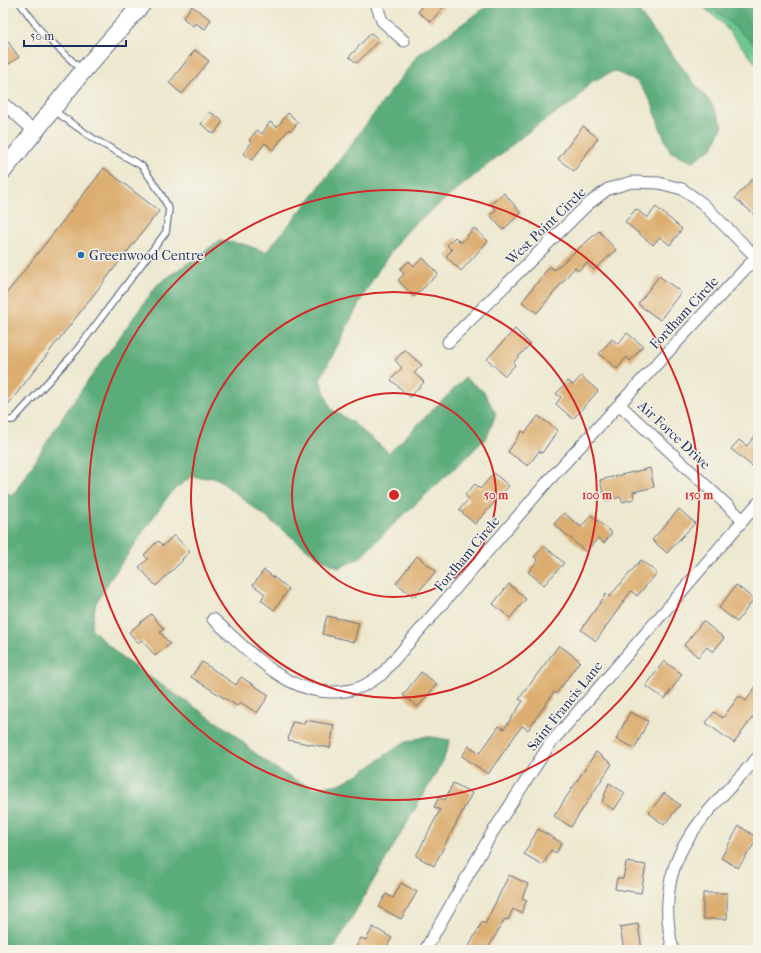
<svg xmlns="http://www.w3.org/2000/svg" width="761" height="953" viewBox="0 0 761 953" font-family="'IM FELL French Canon',serif">
<style>
.green{fill:#6ec88f;stroke:#447c76}
.forest{fill:#5aac7a;stroke:#3a6e6c}
.building{fill:#dcad70}
.lines{fill:none;stroke-linecap:round;stroke-linejoin:round}
.service-casing{stroke:#647086;stroke-width:8}
.minor-casing{stroke:#647086;stroke-width:13}
.primary-casing{stroke:#647086;stroke-width:19}
.service{stroke:#fff;stroke-width:5.5}
.minor{stroke:#fff;stroke-width:11}
.primary{stroke:#fff;stroke-width:17}
.ring{fill:none;stroke:#d62828;stroke-width:2}
.poi-dot{fill:#1f6fb2;stroke:#f7f3e8;stroke-width:1.5}
.labels{text-anchor:middle;dominant-baseline:central;stroke-width:3;stroke-linejoin:round;paint-order:stroke}
.street-label{font-size:14px;fill:#1b2f5e;stroke:#f7f3e8}
.poi-label{font-size:14px;fill:#1b2f5e;stroke:#f7f3e8;text-anchor:start}
.centre{fill:#d62828;stroke:#f7f3e8;stroke-width:2}
.ring-label{font-size:12px;text-anchor:middle;font-weight:bold;fill:#d62828;stroke:#f7f3e8;stroke-width:3;stroke-linejoin:round;paint-order:stroke}
</style>
<rect width="100%" height="100%" fill="#f7f3e8"/>
<filter id="ink" filterUnits="userSpaceOnUse"><feTurbulence type="fractalNoise" baseFrequency=".025" numOctaves="2"/><feDisplacementMap in="SourceGraphic" scale="8" xChannelSelector="R" yChannelSelector="G"/><feConvolveMatrix kernelMatrix="1 2 1 2 8 2 1 2 1" color-interpolation-filters="sRGB"/></filter>
<filter id="wash" filterUnits="userSpaceOnUse"><feTurbulence type="fractalNoise" baseFrequency=".012" numOctaves="4" result="noise"/><feDisplacementMap in="SourceGraphic" scale="16" xChannelSelector="R" yChannelSelector="G"/><feGaussianBlur stdDeviation="0.9" result="paint"/><feColorMatrix in="noise" values="0 0 0 0 0 0 0 0 0 0 0 0 0 0 0 0 0 1.4 0 .05"/><feComposite in="paint" operator="in"/></filter>
<g filter="url(#wash)">
<rect width="100%" height="100%" fill="#ede8cf"/>
<!-- green -->
<path class="green" d="M 699,3 L 758,3 L 758,66 L 722,23 Z"/>
<!-- forest -->
<path class="forest" d="M 492,3 L 632,3 L 695,84 L 711,103 L 723,125 L 713,147 L 692,162 L 670,151 L 660,128 L 652,103 L 638,82 L 614,71 L 591,82 L 575,101 L 533,128 L 411,227 C 372,270 347,328 320,380 L 331,409 L 352,422 L 389,453 L 465,378 L 484,392 L 496,414 L 487,437 L 469,455 L 396,522 L 361,557 L 339,568 L 316,556 L 216,478 L 191,477 L 171,492 L 110,580 L 96,603 L 91,628 L 123,659 L 233,733 L 251,750 L 271,765 L 292,779 L 315,788 L 339,784 L 361,773 L 401,744 L 426,736 L 450,740 L 443,761 L 333,950 L 3,950 L 3,492 L 13,495 L 70,406 L 157,285 L 219,241 L 243,244 L 266,252 L 311,198 L 418,55 Z
M 707,3 L 758,3 L 758,47 Z"/>
<g id="blocks">
<!-- building -->
<path class="building" d="M 424,3 L 446,3 L 431,22 L 418,12 Z
M 192,6 L 211,20 L 205,29 L 195,23 L 193,26 L 183,18 Z
M 371,33 L 379,40 L 357,63 L 349,57 Z
M 3,35 L 19,57 L 3,68 Z
M 195,50 L 209,61 L 182,94 L 169,83 Z
M 210,112 L 223,121 L 214,134 L 201,124 Z
M 288,113 L 298,122 L 291,131 L 289,129 L 273,150 L 265,143 L 252,160 L 243,154 L 252,142 L 249,140 L 257,130 L 262,134 L 270,122 L 277,127 Z
M 583,126 L 598,138 L 574,171 L 558,159 Z
M 104,168 L 159,211 L 3,411 L 3,298 Z
M 758,173 L 758,218 L 735,198 Z
M 504,193 L 521,213 L 503,230 L 490,215 L 496,210 L 491,204 Z
M 656,207 L 682,229 L 670,245 L 660,237 L 653,245 L 625,222 L 636,209 L 647,218 Z
M 474,228 L 488,241 L 461,271 L 446,256 L 452,250 L 447,245 L 455,237 L 461,243 Z
M 599,231 L 616,250 L 594,270 L 587,263 L 578,271 L 575,267 L 537,313 L 522,302 L 550,266 L 554,270 Z
M 423,258 L 438,274 L 414,297 L 398,280 L 404,274 L 400,269 L 409,261 L 414,266 Z
M 659,276 L 681,292 L 660,320 L 638,304 Z
M 515,329 L 530,344 L 513,363 L 515,365 L 505,376 L 487,359 Z
M 627,333 L 643,346 L 630,361 L 627,357 L 617,369 L 599,354 L 612,339 L 618,344 Z
M 405,350 L 422,365 L 414,373 L 424,382 L 410,397 L 391,380 L 402,368 L 395,360 Z
M 581,376 L 598,391 L 573,419 L 556,404 L 561,397 L 556,394 L 568,381 L 573,385 Z
M 538,416 L 558,430 L 542,453 L 539,451 L 528,466 L 508,452 L 522,431 L 525,433 Z
M 758,432 L 758,458 L 752,466 L 731,449 L 739,440 L 747,446 Z
M 650,468 L 654,487 L 633,492 L 634,499 L 622,502 L 621,497 L 605,501 L 600,480 Z
M 494,473 L 509,486 L 475,524 L 459,510 L 469,499 L 465,495 L 475,484 L 480,489 Z
M 679,509 L 695,523 L 667,553 L 652,540 Z
M 564,513 L 581,527 L 591,515 L 612,533 L 604,543 L 598,538 L 586,552 L 554,524 Z
M 174,535 L 190,552 L 182,559 L 183,560 L 156,586 L 139,567 L 148,559 L 144,555 L 158,541 L 163,546 Z
M 544,546 L 564,563 L 544,585 L 528,572 L 538,560 L 534,557 Z
M 417,556 L 436,571 L 414,597 L 396,583 Z
M 641,560 L 657,573 L 637,596 L 631,591 L 596,641 L 581,630 L 606,594 L 609,597 Z
M 264,570 L 289,589 L 274,610 L 261,600 L 265,594 L 253,585 Z
M 509,584 L 526,599 L 510,618 L 493,604 Z
M 736,585 L 754,599 L 737,622 L 719,608 Z
M 151,614 L 164,629 L 160,632 L 170,644 L 155,656 L 142,640 L 138,643 L 129,632 Z
M 327,616 L 359,623 L 354,642 L 322,634 Z
M 703,621 L 724,638 L 713,652 L 707,647 L 698,657 L 684,645 Z
M 559,645 L 580,661 L 556,694 L 554,692 L 528,730 L 522,726 L 488,774 L 462,756 L 469,746 L 480,753 L 499,726 L 504,729 L 523,701 L 519,699 Z
M 664,661 L 682,674 L 665,699 L 646,686 Z
M 202,662 L 236,685 L 241,677 L 269,695 L 257,713 L 240,702 L 237,706 L 191,677 Z
M 421,672 L 437,684 L 418,707 L 403,695 Z
M 758,683 L 758,710 L 734,743 L 706,723 L 714,712 L 723,718 L 739,696 L 746,701 Z
M 630,712 L 648,721 L 635,748 L 616,739 Z
M 305,720 L 334,725 L 330,748 L 288,740 L 292,722 L 304,724 Z
M 596,752 L 612,764 L 571,827 L 554,816 Z
M 453,783 L 472,793 L 434,866 L 416,856 L 440,810 L 434,807 L 439,797 L 445,800 Z
M 609,783 L 625,793 L 614,810 L 602,802 Z
M 664,793 L 680,805 L 664,825 L 649,813 Z
M 739,826 L 758,838 L 738,868 L 721,858 Z
M 538,829 L 562,843 L 556,853 L 551,850 L 543,865 L 524,854 Z
M 626,862 L 646,865 L 641,893 L 615,889 L 617,878 L 623,879 Z
M 509,875 L 528,884 L 522,898 L 527,900 L 521,913 L 513,909 L 508,920 L 505,919 L 487,950 L 467,950 L 482,922 L 485,924 Z
M 401,883 L 417,892 L 401,919 L 379,907 L 386,894 L 393,898 Z
M 703,893 L 727,893 L 727,919 L 703,919 Z
M 638,924 L 642,950 L 624,950 L 620,927 Z
M 373,927 L 392,938 L 385,950 L 354,950 L 361,938 L 366,940 Z"/>
</g>
</g>
<g filter="url(#ink)">
<use href="#blocks" fill-opacity="0" stroke="#647086" stroke-width="1"/>
<g class="lines">
<defs>
<path id="service" d="M 20,3 L 43,34 L 82,70
M 3,420 L 13,420 L 76,351 L 166,232 L 169,209 L 161,194 L 142,166 L 94,139 L 53,110"/>
<path id="minor" d="M 376,3 L 382,21 L 404,41
M 3,103 L 34,131
M 448,342 L 587,205 L 608,189 L 632,182 L 659,183 L 682,189 L 702,203 L 756,257
M 620,405 L 743,520
M 213,619 C 256,656 296,707 358,688 C 366,686 375,679 382,674 L 549,480 L 758,255
M 425,950 L 492,833 L 550,744 L 758,503
M 673,950 C 650,858 702,819 758,757"/>
<path id="primary" d="M 3,171 L 83,71 L 143,3"/>
</defs>
<!-- service casing -->
<use href="#service" class="service-casing"/>
<!-- minor casing -->
<use href="#minor" class="minor-casing"/>
<!-- primary casing -->
<use href="#primary" class="primary-casing"/>
<!-- service -->
<use href="#service" class="service"/>
<!-- minor -->
<use href="#minor" class="minor"/>
<!-- primary -->
<use href="#primary" class="primary"/>
</g>
</g>
<!-- distance rings -->
<g class="ring">
<circle cx="394" cy="495" r="102"/>
<circle cx="394" cy="495" r="203"/>
<circle cx="394" cy="495" r="305"/>
</g>
<!-- markers -->
<circle class="poi-dot" cx="81" cy="255" r="4"/>
<g class="labels">
<!-- street labels -->
<g class="street-label">
<text transform="translate(546 226) rotate(-44)">West Point Circle</text>
<text transform="translate(684 313) rotate(-47)">Fordham Circle</text>
<text transform="translate(674 435) rotate(43)">Air Force Drive</text>
<text transform="translate(467 554) rotate(-50)">Fordham Circle</text>
<text transform="translate(565 706) rotate(-51)">Saint Francis Lane</text>
</g>
<!-- poi labels -->
<g class="poi-label">
<text x="89" y="255">Greenwood Centre</text>
</g>
</g>
<circle cx="394" cy="495" r="6" class="centre"/>
<g class="ring-label">
<text x="496" y="499">50 m</text>
<text x="597" y="499">100 m</text>
<text x="699" y="499">150 m</text>
</g>
<!-- margin -->
<rect width="761" height="953" fill="none" stroke="#f7f3e8" stroke-width="16"/>
<!-- scale -->
<path d="M24 40v6h102v-6" fill="none" stroke="#1b2f5e" stroke-width="2"/>
<text x="30" y="40" font-size="12" fill="#1b2f5e" stroke="#f7f3e8" stroke-width="3" paint-order="stroke">50 m</text>
</svg>
